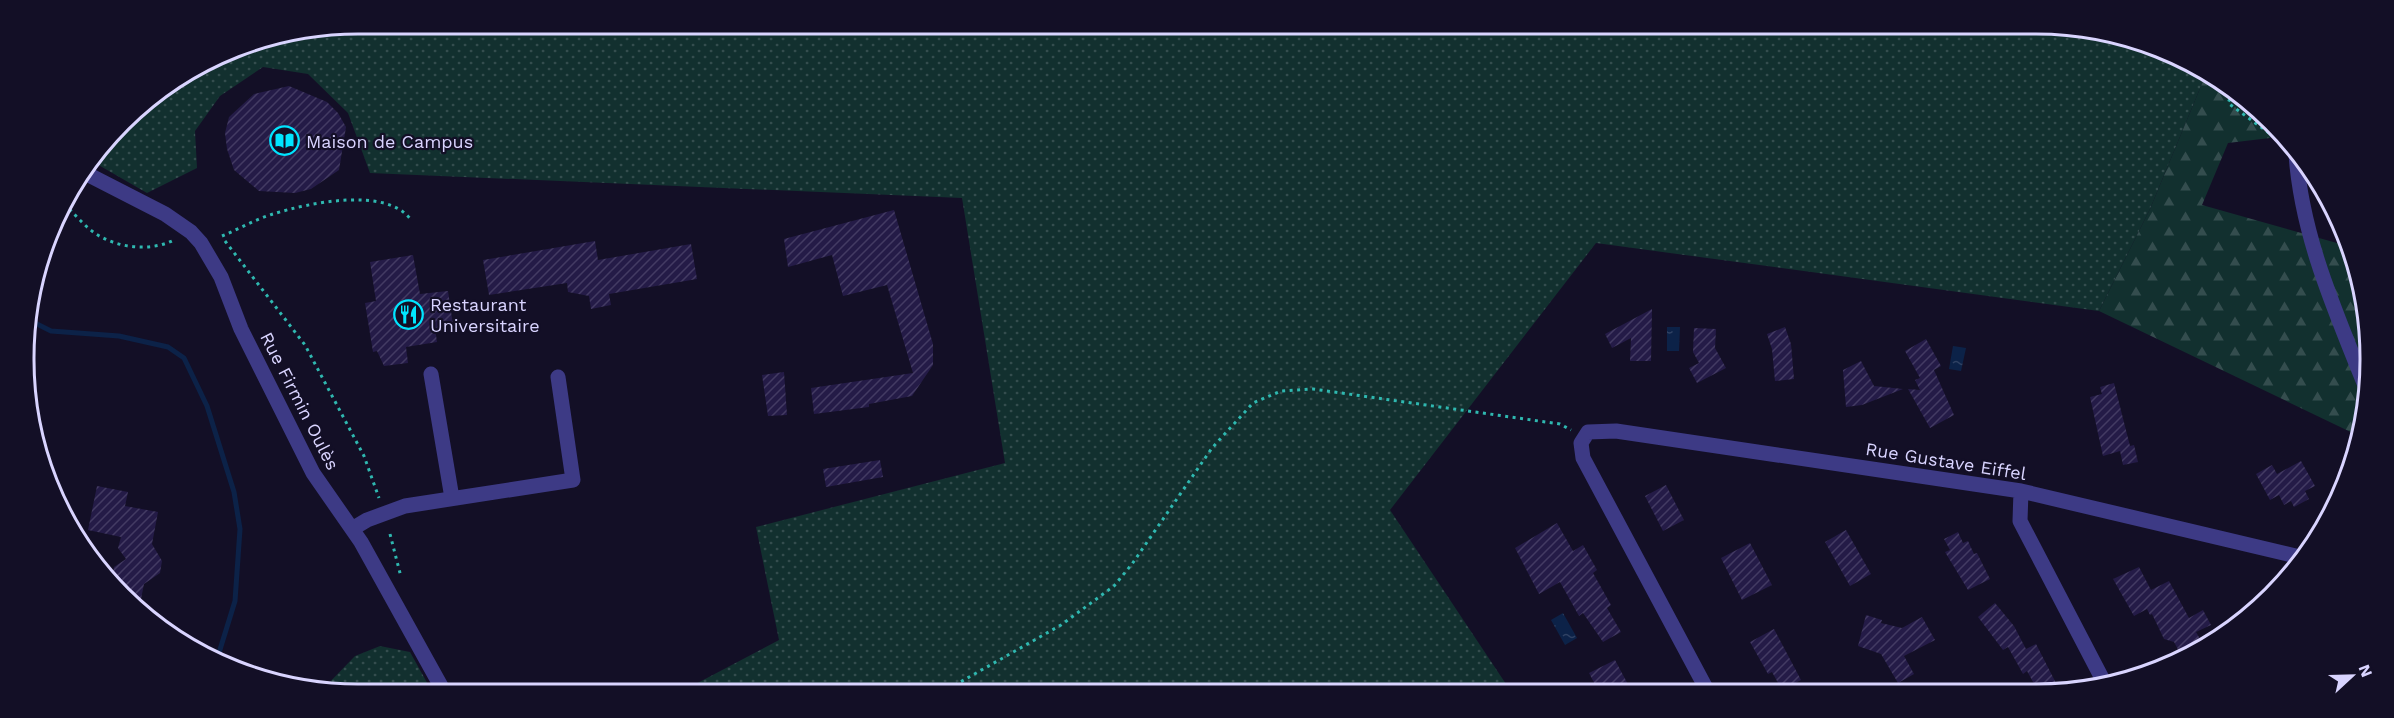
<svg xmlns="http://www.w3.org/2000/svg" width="2394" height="718" viewBox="0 0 2394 718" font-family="'Work Sans',sans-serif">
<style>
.grass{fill:url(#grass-dots)}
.forest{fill:url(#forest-firs)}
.water{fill:url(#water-ripples)}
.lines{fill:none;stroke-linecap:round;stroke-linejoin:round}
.stream{stroke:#0c2248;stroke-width:5}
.building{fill:url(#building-hatch)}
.path{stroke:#2fb8b0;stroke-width:3;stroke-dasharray:3 4.5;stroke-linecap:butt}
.minor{stroke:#3d3a85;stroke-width:15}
.labels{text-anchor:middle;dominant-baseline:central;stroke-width:4.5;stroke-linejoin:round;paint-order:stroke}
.poi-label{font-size:18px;fill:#d9d4ff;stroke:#130f26;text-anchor:start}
.street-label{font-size:18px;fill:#d9d4ff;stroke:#130f26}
.rim{fill:none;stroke:#d9d4ff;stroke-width:3}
</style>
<defs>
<pattern id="grass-dots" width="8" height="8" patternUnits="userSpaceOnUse" patternTransform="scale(1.5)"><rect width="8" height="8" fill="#12302f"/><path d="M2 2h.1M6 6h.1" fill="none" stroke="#344d4e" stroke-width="1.8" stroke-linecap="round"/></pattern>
<pattern id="forest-firs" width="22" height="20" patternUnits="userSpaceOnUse" patternTransform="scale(1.5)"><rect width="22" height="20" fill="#12302f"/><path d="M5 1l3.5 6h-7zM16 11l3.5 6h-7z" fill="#344d4e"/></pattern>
<pattern id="water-ripples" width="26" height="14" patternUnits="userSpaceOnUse" patternTransform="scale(1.5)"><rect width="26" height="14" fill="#0c2248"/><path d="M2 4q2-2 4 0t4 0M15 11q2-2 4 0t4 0" fill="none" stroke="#2f4163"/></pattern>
<pattern id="building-hatch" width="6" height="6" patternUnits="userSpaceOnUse" patternTransform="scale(1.5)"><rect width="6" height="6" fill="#241b47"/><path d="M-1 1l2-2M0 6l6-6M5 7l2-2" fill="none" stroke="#433b63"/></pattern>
</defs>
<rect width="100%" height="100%" fill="#130f26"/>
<!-- grass -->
<path class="grass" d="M 359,24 L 2101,31 L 2206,74 L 2150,209 L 2099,311 L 1596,243 L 1390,510 L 1510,690 L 688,688 L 779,640 L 756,527 L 1005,463 L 962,198 L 370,173 L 348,113 L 308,74 L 263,67 L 220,96 L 195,131 L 197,168 L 147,193 L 95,163 L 138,107 L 231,49 Z
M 380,646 L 410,652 L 430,688 L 324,688 L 355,656 Z"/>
<!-- forest -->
<path class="forest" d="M 2206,74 L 2221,81 L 2272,132 L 2270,138 L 2228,143 L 2202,205 L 2344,245 L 2364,294 L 2363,425 L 2359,436 L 2099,311 L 2150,209 Z"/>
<!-- water -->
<path class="water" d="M 1667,327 L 1680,327 L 1679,351 L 1667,351 Z
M 1953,346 L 1966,348 L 1961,371 L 1949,369 Z
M 1563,613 L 1577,638 L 1565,645 L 1551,620 Z"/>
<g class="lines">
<!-- stream -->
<path class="stream" d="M 27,319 L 51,331 L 119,336 L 168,347 L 184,358 L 207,406 L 234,492 L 240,529 L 235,601 L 218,656"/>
</g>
<!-- building -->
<path class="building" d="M 289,86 L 327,102 L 338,113 L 346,127 L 339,170 L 311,189 L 295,193 L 259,191 L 234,170 L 227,149 L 225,133 L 229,117 L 254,94 Z
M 894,210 L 933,344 L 933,365 L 912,396 L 869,404 L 869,407 L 814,414 L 811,388 L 913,373 L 887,285 L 843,296 L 832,255 L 788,267 L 784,239 Z
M 595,241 L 598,260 L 691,244 L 697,279 L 609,294 L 611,305 L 591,309 L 589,296 L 568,292 L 567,283 L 489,295 L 483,260 Z
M 413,255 L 420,294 L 448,291 L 453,325 L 435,328 L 437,342 L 406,347 L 408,363 L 384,366 L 377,351 L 373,352 L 365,303 L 376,301 L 370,262 Z
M 1652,309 L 1651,361 L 1630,361 L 1631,338 L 1612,348 L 1605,334 Z
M 1785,327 L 1791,344 L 1794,379 L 1775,381 L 1772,349 L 1767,334 Z
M 1694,328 L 1716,329 L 1715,348 L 1726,368 L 1697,383 L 1689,368 L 1699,363 L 1693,352 Z
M 1926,339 L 1941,366 L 1934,370 L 1954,415 L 1930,428 L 1908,389 L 1920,390 L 1915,380 L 1920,378 L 1905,351 Z
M 1861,361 L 1874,386 L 1903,389 L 1862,405 L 1846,407 L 1843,370 Z
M 784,372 L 787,415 L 768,416 L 762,375 Z
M 2114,383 L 2130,446 L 2134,445 L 2138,462 L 2123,465 L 2120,451 L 2103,456 L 2090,397 L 2102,394 L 2100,387 Z
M 880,460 L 883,477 L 826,487 L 823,469 Z
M 2301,461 L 2315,486 L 2305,491 L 2309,499 L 2294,507 L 2291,501 L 2284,505 L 2279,495 L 2270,500 L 2256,474 L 2272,465 L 2277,474 Z
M 1666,485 L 1684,520 L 1663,531 L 1645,496 Z
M 97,486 L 128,492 L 125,506 L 158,512 L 152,544 L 162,561 L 160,573 L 144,584 L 140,604 L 112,577 L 114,567 L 126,559 L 118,548 L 121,537 L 88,530 Z
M 1557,523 L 1573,551 L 1583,545 L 1597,570 L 1593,573 L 1611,605 L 1607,608 L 1621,632 L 1603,642 L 1583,613 L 1579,616 L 1560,582 L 1539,594 L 1515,548 Z
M 1846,530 L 1871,574 L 1850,586 L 1825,542 Z
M 1958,532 L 1963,543 L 1968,541 L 1974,554 L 1977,553 L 1990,579 L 1968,590 L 1945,552 L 1950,550 L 1944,539 Z
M 1750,543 L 1772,585 L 1742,600 L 1721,558 Z
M 2139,567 L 2151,590 L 2169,581 L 2189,618 L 2203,610 L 2211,625 L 2196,632 L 2203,644 L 2182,657 L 2174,642 L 2164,639 L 2152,614 L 2150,615 L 2147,609 L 2134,616 L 2113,579 Z
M 1995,603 L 2014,626 L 2026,649 L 2036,644 L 2057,685 L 2046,691 L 2038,691 L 2027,671 L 2023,674 L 2008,647 L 2003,650 L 1978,617 Z
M 1866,615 L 1882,620 L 1881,623 L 1902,628 L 1922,617 L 1935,640 L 1904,656 L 1914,674 L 1898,683 L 1881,654 L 1858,646 Z
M 1774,629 L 1801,680 L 1782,690 L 1772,672 L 1768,674 L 1750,642 Z
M 1615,660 L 1631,690 L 1598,690 L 1589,673 Z"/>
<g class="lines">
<!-- path -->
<path class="path" d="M 2233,92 L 2228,103 L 2284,144
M 64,204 C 74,213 84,226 96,234 C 118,248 150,252 174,240
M 222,236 C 239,229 256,219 273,214 C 308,203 387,186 411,220
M 225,241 L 305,345 L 364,456 L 379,498
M 390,534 L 401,577
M 948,689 L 1061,625 L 1114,586 L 1132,564 L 1212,448 L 1253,403 L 1281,391 L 1313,389 L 1560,424 L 1571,430"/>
<!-- minor -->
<path class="minor" d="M 2296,155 C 2302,236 2334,308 2364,383
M 87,174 L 165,214 L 191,232 L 201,243 L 221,277 L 241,329 L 313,473 L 361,542 L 442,688
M 431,374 L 452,498
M 2021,491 L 2020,521 L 2105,684
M 352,529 L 367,520 L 405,506 L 573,480 L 558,377
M 1707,690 L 1583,458 L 1581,443 L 1588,432 L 1616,431 L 2021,491 L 2300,557"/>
</g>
<!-- icons -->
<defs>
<symbol id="library-ring" viewBox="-11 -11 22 22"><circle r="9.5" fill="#130f26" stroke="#00e5ff" stroke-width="1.5"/><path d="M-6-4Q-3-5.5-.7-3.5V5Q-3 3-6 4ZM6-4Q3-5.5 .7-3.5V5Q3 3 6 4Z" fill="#00e5ff"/></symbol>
<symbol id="restaurant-ring" viewBox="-11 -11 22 22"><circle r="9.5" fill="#130f26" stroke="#00e5ff" stroke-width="1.5"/><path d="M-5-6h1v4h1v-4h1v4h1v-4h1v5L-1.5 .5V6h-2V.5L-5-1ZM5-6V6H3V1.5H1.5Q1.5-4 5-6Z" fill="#00e5ff"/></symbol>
</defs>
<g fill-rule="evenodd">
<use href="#library-ring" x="268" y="124" width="33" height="33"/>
<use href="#restaurant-ring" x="392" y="298" width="33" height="33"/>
</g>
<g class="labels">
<!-- poi labels -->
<g class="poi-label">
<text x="306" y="141">Maison de Campus</text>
<text x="430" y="304">Restaurant<tspan x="430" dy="21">Universitaire</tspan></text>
</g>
<!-- street labels -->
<g class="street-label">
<text transform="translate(300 401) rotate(63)">Rue Firmin Oulès</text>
<text transform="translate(1946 461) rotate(9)">Rue Gustave Eiffel</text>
</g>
</g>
<!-- crop -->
<path d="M0 0H2394V718H0ZM358 34H2036A324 324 0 0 1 2360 358V360A324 324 0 0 1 2036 684H358A324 324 0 0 1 34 360V358A324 324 0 0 1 358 34Z" fill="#130f26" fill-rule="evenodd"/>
<path class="rim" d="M358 34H2036A324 324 0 0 1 2360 358V360A324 324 0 0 1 2036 684H358A324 324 0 0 1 34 360V358A324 324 0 0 1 358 34Z"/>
<!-- north arrow -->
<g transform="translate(2352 676) rotate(68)" stroke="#130f26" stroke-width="4.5" paint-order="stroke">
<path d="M0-4.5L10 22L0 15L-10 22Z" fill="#d9d4ff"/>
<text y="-9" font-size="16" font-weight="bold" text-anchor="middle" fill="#d9d4ff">N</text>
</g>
</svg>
